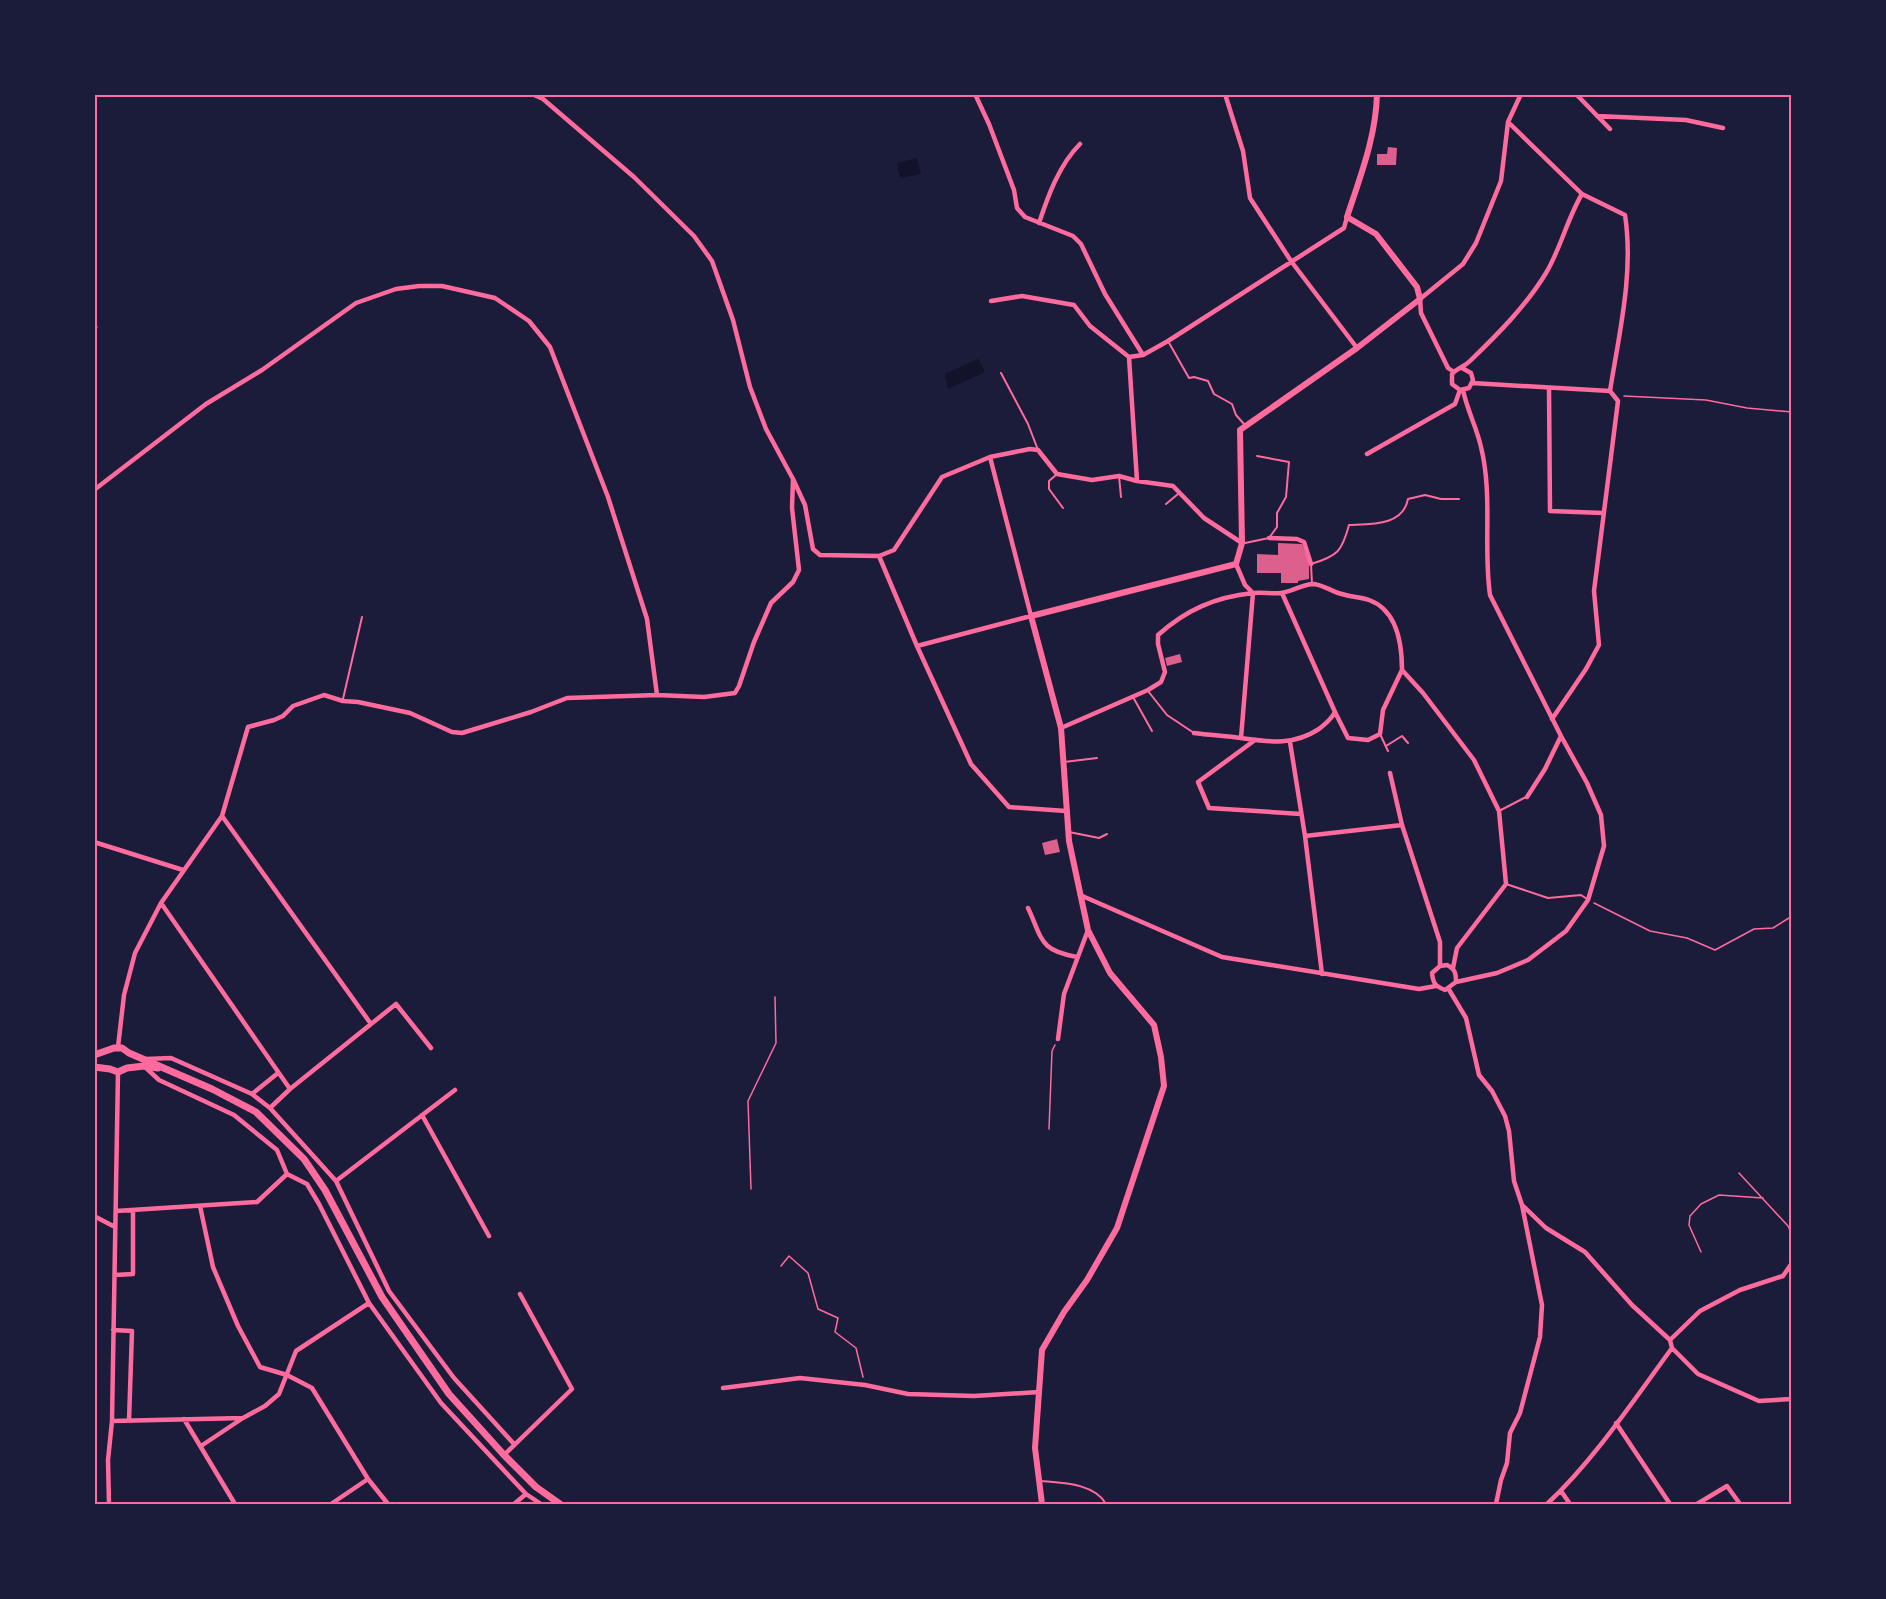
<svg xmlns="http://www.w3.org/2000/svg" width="1886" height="1599" viewBox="0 0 1886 1599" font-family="Manrope,sans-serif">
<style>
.water{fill:#12122b}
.building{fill:#dd5f8e}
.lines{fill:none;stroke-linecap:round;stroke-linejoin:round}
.path{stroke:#ff6b9d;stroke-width:1.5}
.service{stroke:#ff6b9d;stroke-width:2}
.minor{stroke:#ff6b9d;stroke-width:4.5}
.tertiary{stroke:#ff6b9d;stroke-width:6}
.secondary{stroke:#ff6b9d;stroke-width:7}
.neatline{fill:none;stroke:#ff6b9d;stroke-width:2}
</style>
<rect width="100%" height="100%" fill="#1b1b3a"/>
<!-- water -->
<path class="water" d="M 917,158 L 921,174 L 900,178 L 897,163 Z
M 978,359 L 985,372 L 948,389 L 945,374 Z"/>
<!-- building -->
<path class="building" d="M 1388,147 L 1397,148 L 1396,165 L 1377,165 L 1377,154 L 1387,154 Z
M 1278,543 L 1302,544 L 1309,562 L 1309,579 L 1298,581 L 1298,583 L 1281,583 L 1281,573 L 1257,573 L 1257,554 L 1278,555 Z
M 1180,654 L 1182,662 L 1167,666 L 1165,658 Z
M 1057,839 L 1060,852 L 1045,855 L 1042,843 Z"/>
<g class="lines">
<!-- path -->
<path class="path" d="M 94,328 L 97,327
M 1624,396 L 1706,400 L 1747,408 L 1792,412
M 1594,903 L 1650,931 L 1687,938 L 1715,950 L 1754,929 L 1773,928 L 1792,916
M 1049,1129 L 1052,1051 L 1055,1045
M 1739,1173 L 1788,1226 L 1792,1234
M 751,1189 L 748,1101 L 776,1043 L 775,997
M 1701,1252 L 1689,1225 L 1690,1216 L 1701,1204 L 1719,1195 L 1763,1198
M 781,1266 L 789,1256 L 808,1273 L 818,1309 L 838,1318 L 835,1332 L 856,1348 L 863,1377"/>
<!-- service -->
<path class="service" d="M 1168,341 L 1189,378 L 1194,377 L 1208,381 L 1214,394 L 1232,404 L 1236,415 L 1244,424
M 1001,373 L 1028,424 L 1038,450
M 1057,474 L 1049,481 L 1049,489 L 1063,508
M 1119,476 L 1121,497
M 1166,504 L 1178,494
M 1245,543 L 1269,538 L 1277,527 L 1277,513 L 1286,497 L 1289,462 L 1257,456
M 1312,584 L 1311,564 C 1338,556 1342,551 1349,525 C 1371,524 1403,526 1408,499 L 1425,495 L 1441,499 L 1459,499
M 1148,691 L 1167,715 L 1194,733
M 1133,697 L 1152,731
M 343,699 L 362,617
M 1380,734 L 1388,751
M 1386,746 L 1402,736 L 1408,743
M 1064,762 L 1097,758
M 1499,811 L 1526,797
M 1069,832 L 1099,838 L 1107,834
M 1506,884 L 1548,898 L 1581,895 L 1587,899
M 1040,1481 C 1062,1483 1094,1483 1106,1504"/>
<!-- minor -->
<path class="minor" d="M 532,94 L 543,99 L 634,177 L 694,236 L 712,261 L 733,320 L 750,387 L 766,429 L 793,479 L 805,505 L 813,549 L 820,555 L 879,556 L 894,550 L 942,477 L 990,457 L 1030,449 L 1038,450 L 1057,474 L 1092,480 L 1119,476 L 1137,481 L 1173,486 L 1204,518 L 1242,543
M 975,94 L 989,124 L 1014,190 L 1017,208 L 1025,217 L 1073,236 L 1081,244 L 1105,294 L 1143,355
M 1225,94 L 1243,151 L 1250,198 L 1291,261 L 1357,348
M 1576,94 L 1610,129
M 1597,116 L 1686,120 L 1723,128
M 1508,122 L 1582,194 L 1625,215 C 1634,273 1619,334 1610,391 L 1618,401 L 1594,591 L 1599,645 L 1586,669 L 1552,719
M 1039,223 C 1048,196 1059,165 1080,144
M 991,301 L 1022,296 L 1074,305 L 1090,326 L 1129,357
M 1129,357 L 1143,355 L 1168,341 L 1344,228 L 1347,217
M 1129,357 L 1137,481
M 1462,368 L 1471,373 L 1473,380 L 1469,388 L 1460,390 L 1452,384 L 1452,374 C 1457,368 1464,367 1470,361 C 1497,335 1526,306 1546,273 C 1561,248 1567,219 1582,194
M 1454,372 L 1448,368 L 1421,313 L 1420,299 L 1463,264 L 1476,243 L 1501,181 L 1508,122 L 1521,94
M 1472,383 L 1610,391
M 1549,388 L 1550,511 L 1603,513
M 1367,454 L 1455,404 L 1460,390
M 94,490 L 206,404 L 262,370 L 356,303 L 396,289 L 419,286 L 442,286 L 495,298 L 529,321 L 550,347 L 608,497 L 647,619 L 657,695
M 1269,538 L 1297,539 L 1304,542 L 1311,564
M 879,556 L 917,646 L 971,764 L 1009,807 L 1066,811
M 1236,564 L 1245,585 L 1253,593
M 1282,593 L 1335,712 L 1348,738 L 1368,740 L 1380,734 L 1383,710 L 1402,670
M 917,646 L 1031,616 L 990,457
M 1061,728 L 1148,690 L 1161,682 L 1165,672 L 1158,644 L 1158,635 C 1186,610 1215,597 1253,593 C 1262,592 1272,594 1281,593 C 1291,592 1301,585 1312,584 C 1323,584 1332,592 1342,594 C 1351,597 1361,597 1369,600 C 1397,610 1402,644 1402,670 L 1423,693 L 1474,760 L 1499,811 L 1506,884 L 1457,948 L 1453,968
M 1194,733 C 1209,735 1225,736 1241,738 C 1270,742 1293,746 1319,729 C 1325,724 1331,720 1335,712
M 1241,738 L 1253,593
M 1255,740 L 1198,782 L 1209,808 L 1301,814
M 1290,742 L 1305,836 L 1322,974
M 1390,773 L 1402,825 L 1440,942 L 1440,966
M 1527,797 L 1545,769 L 1561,736
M 222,816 L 371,1024
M 1305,836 L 1402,825
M 94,842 L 183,870
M 1080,895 L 1222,957 L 1419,989 L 1436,986
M 161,903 L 290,1089
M 1028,908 C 1043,940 1039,950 1077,957
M 1456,982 C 1456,973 1455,969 1447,965 L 1440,966 L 1432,973 C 1433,983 1435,986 1445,990 L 1456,982 L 1497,973 L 1528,960 L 1566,931 L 1588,900 L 1604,846 L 1601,815 L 1587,783 L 1561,736 L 1490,595 C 1483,547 1493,495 1481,447 C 1477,428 1467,410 1463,390
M 1448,988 L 1466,1018 L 1479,1075 L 1492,1091 L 1505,1116 L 1509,1131 L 1514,1181 L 1522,1205 L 1542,1305 L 1540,1337 L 1520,1413 L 1510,1433 L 1507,1463 L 1501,1480 L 1496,1504
M 1058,1039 L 1064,994 L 1088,930
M 118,1047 L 124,995 L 135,953 L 161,903 L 222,816 L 248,727 L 274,720 L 283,716 L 293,706 L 324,695 L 343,701 L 358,702 L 410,713 L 452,732 L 462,733 L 531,712 L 567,698 L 657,695 L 704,697 L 735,693 L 739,686 L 754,642 L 771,603 L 793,582 L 799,570 L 792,508 L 793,479
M 146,1059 L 171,1058 L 252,1094 L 270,1108 L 336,1181 L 389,1291 L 454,1378 L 514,1444
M 145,1067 L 159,1080 L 234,1115 L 277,1150 L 287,1174 L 307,1184 L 319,1204 L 369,1303 L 441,1403 L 526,1494 L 541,1504
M 252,1094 L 278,1073
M 270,1108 L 290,1089 L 396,1004 L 431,1048
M 422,1115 L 489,1236
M 336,1181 L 455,1090
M 1522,1205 L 1546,1228 L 1585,1252 L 1632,1305 L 1670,1340 L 1672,1348 L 1698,1374 L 1759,1401 L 1792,1399
M 200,1206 L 213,1267 L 238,1326 L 260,1367 L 287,1375 L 312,1388 L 368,1479 L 388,1504
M 116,1211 L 257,1202 L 287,1174
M 94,1216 L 115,1227
M 115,1275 L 133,1274 L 133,1210
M 113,1330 L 132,1331 L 129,1421
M 1670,1340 L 1700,1311 L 1740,1290 L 1783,1276 L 1792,1263
M 723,1388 L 800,1378 L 865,1385 L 908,1394 L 974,1396 L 1039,1392
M 184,1419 L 235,1504
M 112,1421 L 243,1418 L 265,1406 L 279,1394 L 296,1351 L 369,1303
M 1616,1423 L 1670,1504
M 201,1446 L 243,1418
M 504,1455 L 572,1389 L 520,1294
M 1561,1491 L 1570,1504
M 109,1504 L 108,1460 L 112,1421 L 118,1072
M 331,1504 L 368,1479
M 514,1504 L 526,1494
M 1547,1504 C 1594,1460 1633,1401 1672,1348
M 1697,1504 L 1727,1486 L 1740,1504"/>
<!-- tertiary -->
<path class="tertiary" d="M 1042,1504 L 1035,1448 L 1042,1350 L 1064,1312 L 1087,1280 L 1117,1228 L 1164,1086 L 1161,1057 L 1154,1025 L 1110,973 L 1088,930 L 1069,841 L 1061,728 L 1031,616 L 1236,564 L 1242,543 L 1240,430 L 1357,348 L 1420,299 L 1417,287 L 1376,234 L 1347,217 C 1360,177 1376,137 1377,94"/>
<!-- secondary -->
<path class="secondary" d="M 94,1055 L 114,1048 L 122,1048 L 129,1053 L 212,1089 L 256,1112 L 304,1159 L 325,1190 L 382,1297 L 449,1394 L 504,1455 L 536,1487 L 560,1504
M 94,1067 L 110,1069 L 118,1072 L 127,1068 L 144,1066 L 158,1068"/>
</g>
<!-- border -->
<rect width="1886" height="1599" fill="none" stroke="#1b1b3a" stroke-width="192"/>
<rect x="96" y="96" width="1694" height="1407" class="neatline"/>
</svg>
